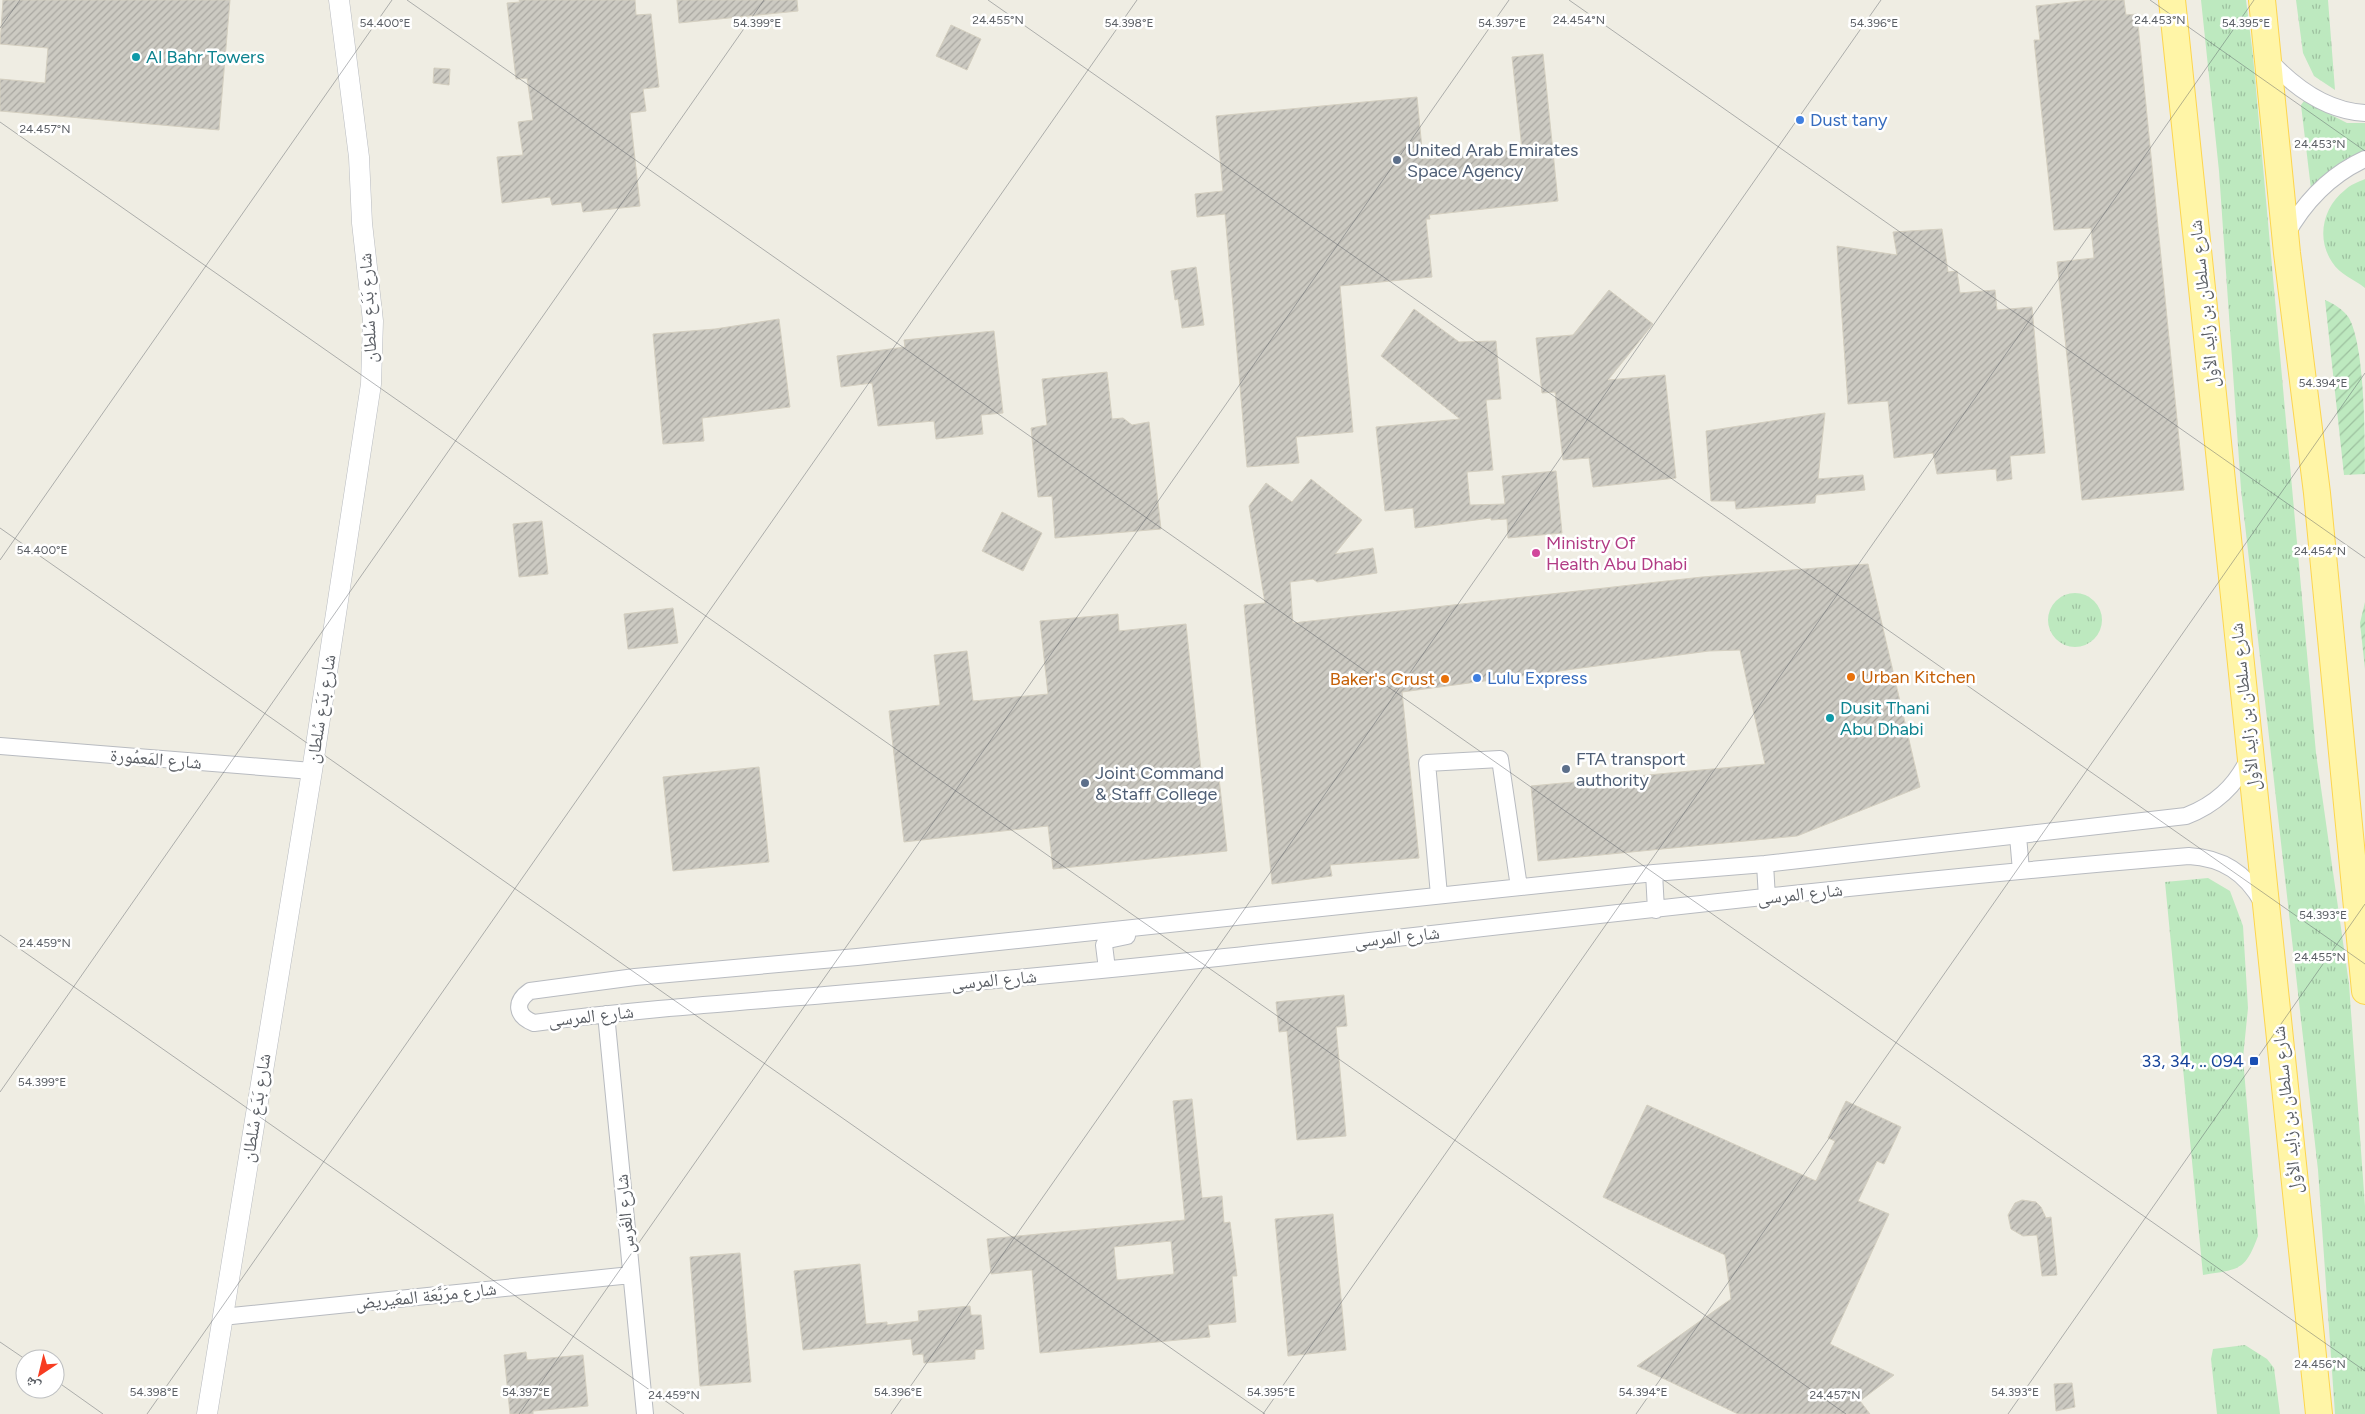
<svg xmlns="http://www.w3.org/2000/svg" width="2365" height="1414" viewBox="0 0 2365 1414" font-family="Figtree,'Noto Naskh Arabic',sans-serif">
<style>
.grass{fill:url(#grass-tufts)}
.garden{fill:url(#garden-furrows)}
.building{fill:url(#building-hatch);stroke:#d4cfc0;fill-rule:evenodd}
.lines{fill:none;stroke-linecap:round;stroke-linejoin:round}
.minor-casing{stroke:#b8bbc0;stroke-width:18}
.tertiary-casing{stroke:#b8bbc0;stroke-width:21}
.primary-casing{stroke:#fdd54e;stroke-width:28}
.minor{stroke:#fff;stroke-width:16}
.tertiary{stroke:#fff;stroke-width:20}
.primary{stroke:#fff5a7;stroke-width:26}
.ticks{fill:none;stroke:#5b5f65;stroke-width:1;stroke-opacity:0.45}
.culture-dot{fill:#0f9aa8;stroke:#fff;stroke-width:2}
.shop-dot{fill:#3f7fe0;stroke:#fff;stroke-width:2}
.service-dot{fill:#5c6f8a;stroke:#fff;stroke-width:2}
.hotel-dot{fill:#d1479c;stroke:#fff;stroke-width:2}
.food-dot{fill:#e8710a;stroke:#fff;stroke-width:2}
.transit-dot{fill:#1a4fb4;stroke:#fff;stroke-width:2}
.labels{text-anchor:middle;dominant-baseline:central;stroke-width:5;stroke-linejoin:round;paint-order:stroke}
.culture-label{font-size:18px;fill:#0d838f;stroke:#fff;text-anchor:start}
.shop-label{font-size:18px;fill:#366cbe;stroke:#fff;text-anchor:start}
.service-label{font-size:18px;fill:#4e5e75;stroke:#fff;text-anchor:start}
.street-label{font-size:18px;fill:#5b5f65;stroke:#fff}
.hotel-label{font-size:18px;fill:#b23c85;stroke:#fff;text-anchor:start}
.food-label{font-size:18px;fill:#c56008;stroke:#fff;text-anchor:start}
.transit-label{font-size:18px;fill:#164399;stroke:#fff;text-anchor:end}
.ticks-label{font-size:12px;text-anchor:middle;fill:#5b5f65;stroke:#fff;stroke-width:5;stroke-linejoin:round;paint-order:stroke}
</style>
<defs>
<pattern id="grass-tufts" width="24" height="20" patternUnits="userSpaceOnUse" patternTransform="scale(1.25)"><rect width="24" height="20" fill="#bde9bf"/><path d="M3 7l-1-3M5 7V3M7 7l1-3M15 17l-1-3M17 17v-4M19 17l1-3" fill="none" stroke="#9dc09f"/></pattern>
<pattern id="garden-furrows" width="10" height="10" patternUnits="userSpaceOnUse" patternTransform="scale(1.25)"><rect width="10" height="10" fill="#bde9bf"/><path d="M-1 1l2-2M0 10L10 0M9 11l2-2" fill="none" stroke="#9dc09f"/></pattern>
<pattern id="building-hatch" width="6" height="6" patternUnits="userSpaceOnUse" patternTransform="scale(1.25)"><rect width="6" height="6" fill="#cccac2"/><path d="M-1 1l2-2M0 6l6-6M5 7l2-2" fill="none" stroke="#a9a7a1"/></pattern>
</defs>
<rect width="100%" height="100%" fill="#efede3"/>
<!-- grass -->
<path class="grass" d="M 2201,0 L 2246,0 L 2253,56 L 2316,753 L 2349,984 L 2365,1206 L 2365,1414 L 2335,1414 L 2318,1170 L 2241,489 L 2219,171 Z
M 2296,0 L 2328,0 L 2335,90 L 2314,76 L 2303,53 Z
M 2304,101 L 2347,123 L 2365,123 L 2365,152 C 2343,156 2327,174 2311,189 L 2301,105 Z
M 2365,179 L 2365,288 C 2354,279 2340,275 2332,262 C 2316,238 2323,207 2345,190 C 2350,185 2358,182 2365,179 Z
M2048 620a27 27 0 1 1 54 0a27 27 0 1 1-54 0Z
M 2208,878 L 2230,891 L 2243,926 L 2248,1008 L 2243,1058 L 2258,1236 C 2245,1272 2238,1269 2203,1275 L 2165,882 Z
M 2245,1345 L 2267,1359 L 2274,1368 L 2280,1414 L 2217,1414 L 2211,1359 L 2213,1349 Z"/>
<!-- garden -->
<path class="garden" d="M 2325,300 C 2334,304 2343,309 2349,318 C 2365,347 2365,437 2365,474 L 2344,475 Z
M 2365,602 L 2365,669 L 2360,623 Z"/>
<!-- building -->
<path class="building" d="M 3,0 L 230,0 L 219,130 L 0,111 L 0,79 L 45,83 L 48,48 L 0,44 Z
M 519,0 L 635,0 L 636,15 L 651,14 L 659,87 L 643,89 L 646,111 L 630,113 L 640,206 L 583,212 L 581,202 L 552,205 L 550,197 L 502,203 L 497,157 L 523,155 L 518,122 L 533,120 L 527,78 L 516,79 L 507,3 L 520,2 Z
M 677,0 L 797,0 L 798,11 L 679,23 Z
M 2090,0 L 2124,0 L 2126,15 L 2137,14 L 2184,490 L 2082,500 L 2057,262 L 2094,258 L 2091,228 L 2054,230 L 2034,40 L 2040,40 L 2036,6 Z
M 951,25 L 981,39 L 967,70 L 936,56 Z
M 1543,54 L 1558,201 L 1429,215 L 1430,219 L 1426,219 L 1432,277 L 1340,286 L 1353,432 L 1296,437 L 1299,463 L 1247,467 L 1225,214 L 1197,217 L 1195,194 L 1223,191 L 1216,116 L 1417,97 L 1423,159 L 1522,149 L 1512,57 Z
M 434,68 L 450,69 L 449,85 L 433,83 Z
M 1942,229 L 1948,272 L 1957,271 L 1960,293 L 1995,290 L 1997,310 L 2032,307 L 2045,453 L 2010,456 L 2012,479 L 1997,481 L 1996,469 L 1937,474 L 1933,453 L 1894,458 L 1888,401 L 1848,404 L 1837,246 L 1897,255 L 1893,232 Z
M 1196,267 L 1204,325 L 1182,328 L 1178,299 L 1175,300 L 1171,271 Z
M 1609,290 L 1653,324 L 1608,380 L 1665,375 L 1676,478 L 1593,487 L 1589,458 L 1563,460 L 1555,392 L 1542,393 L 1536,338 L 1573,335 Z
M 1414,309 L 1459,342 L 1496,341 L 1501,399 L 1486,400 L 1493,470 L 1467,472 L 1470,505 L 1505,504 L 1502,476 L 1556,471 L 1562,533 L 1508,538 L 1507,519 L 1491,520 L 1491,518 L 1415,528 L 1413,508 L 1385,511 L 1376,427 L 1460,419 L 1381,356 Z
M 779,319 L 790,407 L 702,418 L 704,441 L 663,444 L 653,334 L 715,329 Z
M 994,331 L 1003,413 L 981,415 L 983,434 L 936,439 L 934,421 L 878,426 L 872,383 L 841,387 L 837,356 L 905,347 L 904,340 Z
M 1107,372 L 1112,419 L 1123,418 L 1132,425 L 1149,422 L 1161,529 L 1055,538 L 1052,496 L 1038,497 L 1031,428 L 1047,425 L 1042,379 Z
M 1825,413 L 1818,479 L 1863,475 L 1865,490 L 1816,495 L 1815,503 L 1736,509 L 1735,501 L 1711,501 L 1706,431 Z
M 1311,479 L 1362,520 L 1335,554 L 1373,548 L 1377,573 L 1317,582 L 1313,579 L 1290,582 L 1293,623 L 1702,577 L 1868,564 L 1920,787 L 1797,836 L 1538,861 L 1531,786 L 1765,764 L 1740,650 L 1709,651 L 1402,692 L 1419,858 L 1330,865 L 1332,876 L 1272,884 L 1244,605 L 1265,603 L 1249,506 L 1266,483 L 1292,502 Z
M 1002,512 L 1042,533 L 1023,571 L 982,551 Z
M 542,521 L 548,574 L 519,577 L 513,524 Z
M 673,608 L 678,643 L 628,649 L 624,614 Z
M 1118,614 L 1119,631 L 1186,624 L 1202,780 L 1219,778 L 1227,851 L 1053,869 L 1048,826 L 904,842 L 889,711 L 940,705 L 934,655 L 967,651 L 973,701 L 1048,694 L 1040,621 Z
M 759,767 L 769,862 L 673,871 L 663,777 Z
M 1344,995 L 1347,1026 L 1336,1027 L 1346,1136 L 1297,1140 L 1287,1031 L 1279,1032 L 1276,1002 Z
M 1192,1099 L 1202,1198 L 1222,1196 L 1224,1223 L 1230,1222 L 1237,1276 L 1232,1276 L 1236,1322 L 1208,1325 L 1210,1337 L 1040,1353 L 1032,1270 L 991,1274 L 987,1239 L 1185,1220 L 1173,1101 ZM 1171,1241 L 1174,1274 L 1117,1280 L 1114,1247 Z
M 1846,1101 L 1901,1127 L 1884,1164 L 1877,1161 L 1858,1201 L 1889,1214 L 1830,1344 L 1894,1375 L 1860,1401 L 1870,1414 L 1738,1414 L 1637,1366 L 1731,1299 L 1725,1255 L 1603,1197 L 1647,1105 L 1816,1181 L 1835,1141 L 1828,1138 Z
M 2022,1200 L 2036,1202 L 2041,1207 L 2046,1218 L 2051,1217 L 2057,1275 L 2042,1276 L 2037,1235 L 2023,1236 L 2011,1229 L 2008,1215 L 2015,1203 Z
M 1333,1214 L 1346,1350 L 1288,1356 L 1275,1219 Z
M 740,1253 L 751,1382 L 700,1386 L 690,1257 Z
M 860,1264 L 866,1324 L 887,1322 L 887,1325 L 919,1321 L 918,1311 L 970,1306 L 971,1315 L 981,1315 L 984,1349 L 975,1350 L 975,1359 L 924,1363 L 923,1354 L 913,1355 L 911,1339 L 803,1350 L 794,1271 Z
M 526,1352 L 527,1360 L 583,1355 L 588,1406 L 533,1411 L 533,1414 L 510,1414 L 504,1355 Z
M 2072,1383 L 2075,1407 L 2056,1411 L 2054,1384 Z"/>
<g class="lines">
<defs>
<path id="minor" d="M 2269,60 C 2294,87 2327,111 2365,113
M 2286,235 C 2305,201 2330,175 2365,159
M 0,746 L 312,771
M 2249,758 C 2235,787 2215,805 2186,816 L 1765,864 L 1654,873 L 857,957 L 635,977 L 530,991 C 514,1002 516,1016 534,1023 C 631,1010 728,1003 825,995 C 953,984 1081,973 1208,959 C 1535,923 1861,883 2189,856 C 2223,858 2246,873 2262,902
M 2018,836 L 2021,871
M 1765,864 L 1767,898
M 1654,873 L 1656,910
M 1439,895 L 1427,763 L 1500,759 L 1519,887
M 1107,969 L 1104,945 L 1108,940 L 1127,936
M 606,1014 L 645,1414
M 222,1317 L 631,1275"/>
<path id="tertiary" d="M 207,1414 L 312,771 L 371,384 L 373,321 L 362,223 L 359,157 L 339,0"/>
<path id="primary" d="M 2172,0 L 2319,1414
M 2262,0 L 2287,253 L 2317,493 L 2365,991"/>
</defs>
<!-- minor casing -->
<use href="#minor" class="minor-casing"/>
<!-- tertiary casing -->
<use href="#tertiary" class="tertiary-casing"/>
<!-- primary casing -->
<use href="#primary" class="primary-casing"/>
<!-- minor -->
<use href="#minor" class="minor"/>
<!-- tertiary -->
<use href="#tertiary" class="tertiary"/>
<!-- primary -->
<use href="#primary" class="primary"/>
</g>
<!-- ticks -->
<path class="ticks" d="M 407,0 L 2365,1371M 988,0 L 2365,964M 1569,0 L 2365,558M 2150,0 L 2365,151M 0,28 L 20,0M 0,122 L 1846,1414M 0,528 L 1265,1414M 0,560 L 392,0M 0,935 L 684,1414M 0,1092 L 764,0M 0,1342 L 25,1359M 55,1380 L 103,1414M 147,1414 L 1137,0M 519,1414 L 1509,0M 891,1414 L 1881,0M 1263,1414 L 2254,0M 1636,1414 L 2365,373M 2008,1414 L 2365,904"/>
<!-- markers -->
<g class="culture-dot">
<circle cx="136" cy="57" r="5"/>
<circle cx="1830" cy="718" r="5"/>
</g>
<g class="shop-dot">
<circle cx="1800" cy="120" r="5"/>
<circle cx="1477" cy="678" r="5"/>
</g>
<g class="service-dot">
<circle cx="1397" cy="160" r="5"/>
<circle cx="1566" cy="769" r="5"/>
<circle cx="1085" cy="783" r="5"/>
</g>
<circle class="hotel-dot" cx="1536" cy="553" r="5"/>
<g class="food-dot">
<circle cx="1851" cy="677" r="5"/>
<circle cx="1445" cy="679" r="5"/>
</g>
<rect class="transit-dot" x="2249" y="1056" width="10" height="10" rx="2.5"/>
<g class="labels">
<!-- culture labels -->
<g class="culture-label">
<text x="146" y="57">Al Bahr Towers</text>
<text x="1840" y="708">Dusit Thani<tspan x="1840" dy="21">Abu Dhabi</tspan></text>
</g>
<!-- shop labels -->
<g class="shop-label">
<text x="1810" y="120">Dust tany</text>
<text x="1487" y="678">Lulu Express</text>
</g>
<!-- service labels -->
<g class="service-label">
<text x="1407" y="150">United Arab Emirates<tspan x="1407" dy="21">Space Agency</tspan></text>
<text x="1576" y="759">FTA transport<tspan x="1576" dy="21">authority</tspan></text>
<text x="1095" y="773">Joint Command<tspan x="1095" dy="21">&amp; Staff College</tspan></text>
</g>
<!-- street labels -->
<g class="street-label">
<text transform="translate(2204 304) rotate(-96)">شارع سلطان بن زايد الأول</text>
<text transform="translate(368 308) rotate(-93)">شارع بَدَع سُلطان</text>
<text transform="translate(2245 707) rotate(-96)">شارع سلطان بن زايد الأول</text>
<text transform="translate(321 709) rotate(-81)">شارع بَدَع سُلطان</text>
<text transform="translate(156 759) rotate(5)">شارع المَعمُورة</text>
<text transform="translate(1800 894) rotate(-6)">شارع المرسى</text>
<text transform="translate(1397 937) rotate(-6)">شارع المرسى</text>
<text transform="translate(994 980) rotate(-5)">شارع المرسى</text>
<text transform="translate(591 1016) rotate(-6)">شارع المرسى</text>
<text transform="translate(256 1108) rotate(-81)">شارع بَدَع سُلطان</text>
<text transform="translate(2287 1110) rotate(-96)">شارع سلطان بن زايد الأول</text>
<text transform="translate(625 1214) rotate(-95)">شارع الغَرس</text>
<text transform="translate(426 1296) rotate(-6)">شارع مرَبَّعَة المعَيريض</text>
</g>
<!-- hotel labels -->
<g class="hotel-label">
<text x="1546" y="543">Ministry Of<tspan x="1546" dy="21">Health Abu Dhabi</tspan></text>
</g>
<!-- food labels -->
<g class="food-label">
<text x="1861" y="677">Urban Kitchen</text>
<text x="1435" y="679" text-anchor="end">Baker's Crust</text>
</g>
<!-- transit labels -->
<g class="transit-label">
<text x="2244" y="1061">33, 34, .. 094</text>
</g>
</g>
<g class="ticks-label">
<text x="998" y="24">24.455°N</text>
<text x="1579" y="24">24.454°N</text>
<text x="2160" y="24">24.453°N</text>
<text x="385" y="27">54.400°E</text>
<text x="757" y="27">54.399°E</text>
<text x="1129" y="27">54.398°E</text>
<text x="1502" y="27">54.397°E</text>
<text x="1874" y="27">54.396°E</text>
<text x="2246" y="27">54.395°E</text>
<text x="45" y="133">24.457°N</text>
<text x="2320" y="148">24.453°N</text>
<text x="2323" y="387">54.394°E</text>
<text x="42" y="554">54.400°E</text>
<text x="2320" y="555">24.454°N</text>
<text x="2323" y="919">54.393°E</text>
<text x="45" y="947">24.459°N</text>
<text x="2320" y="961">24.455°N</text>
<text x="42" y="1086">54.399°E</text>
<text x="2320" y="1368">24.456°N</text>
<text x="154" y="1396">54.398°E</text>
<text x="526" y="1396">54.397°E</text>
<text x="898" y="1396">54.396°E</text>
<text x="1271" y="1396">54.395°E</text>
<text x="1643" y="1396">54.394°E</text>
<text x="2015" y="1396">54.393°E</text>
<text x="674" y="1399">24.459°N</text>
<text x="1835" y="1399">24.457°N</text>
</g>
<!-- north arrow -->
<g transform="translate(40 1374) rotate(215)"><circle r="24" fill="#ffffff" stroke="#bdbfc1"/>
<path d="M0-4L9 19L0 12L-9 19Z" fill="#f73c21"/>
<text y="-8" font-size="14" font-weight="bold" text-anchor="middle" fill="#5b5f65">ش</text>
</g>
</svg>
